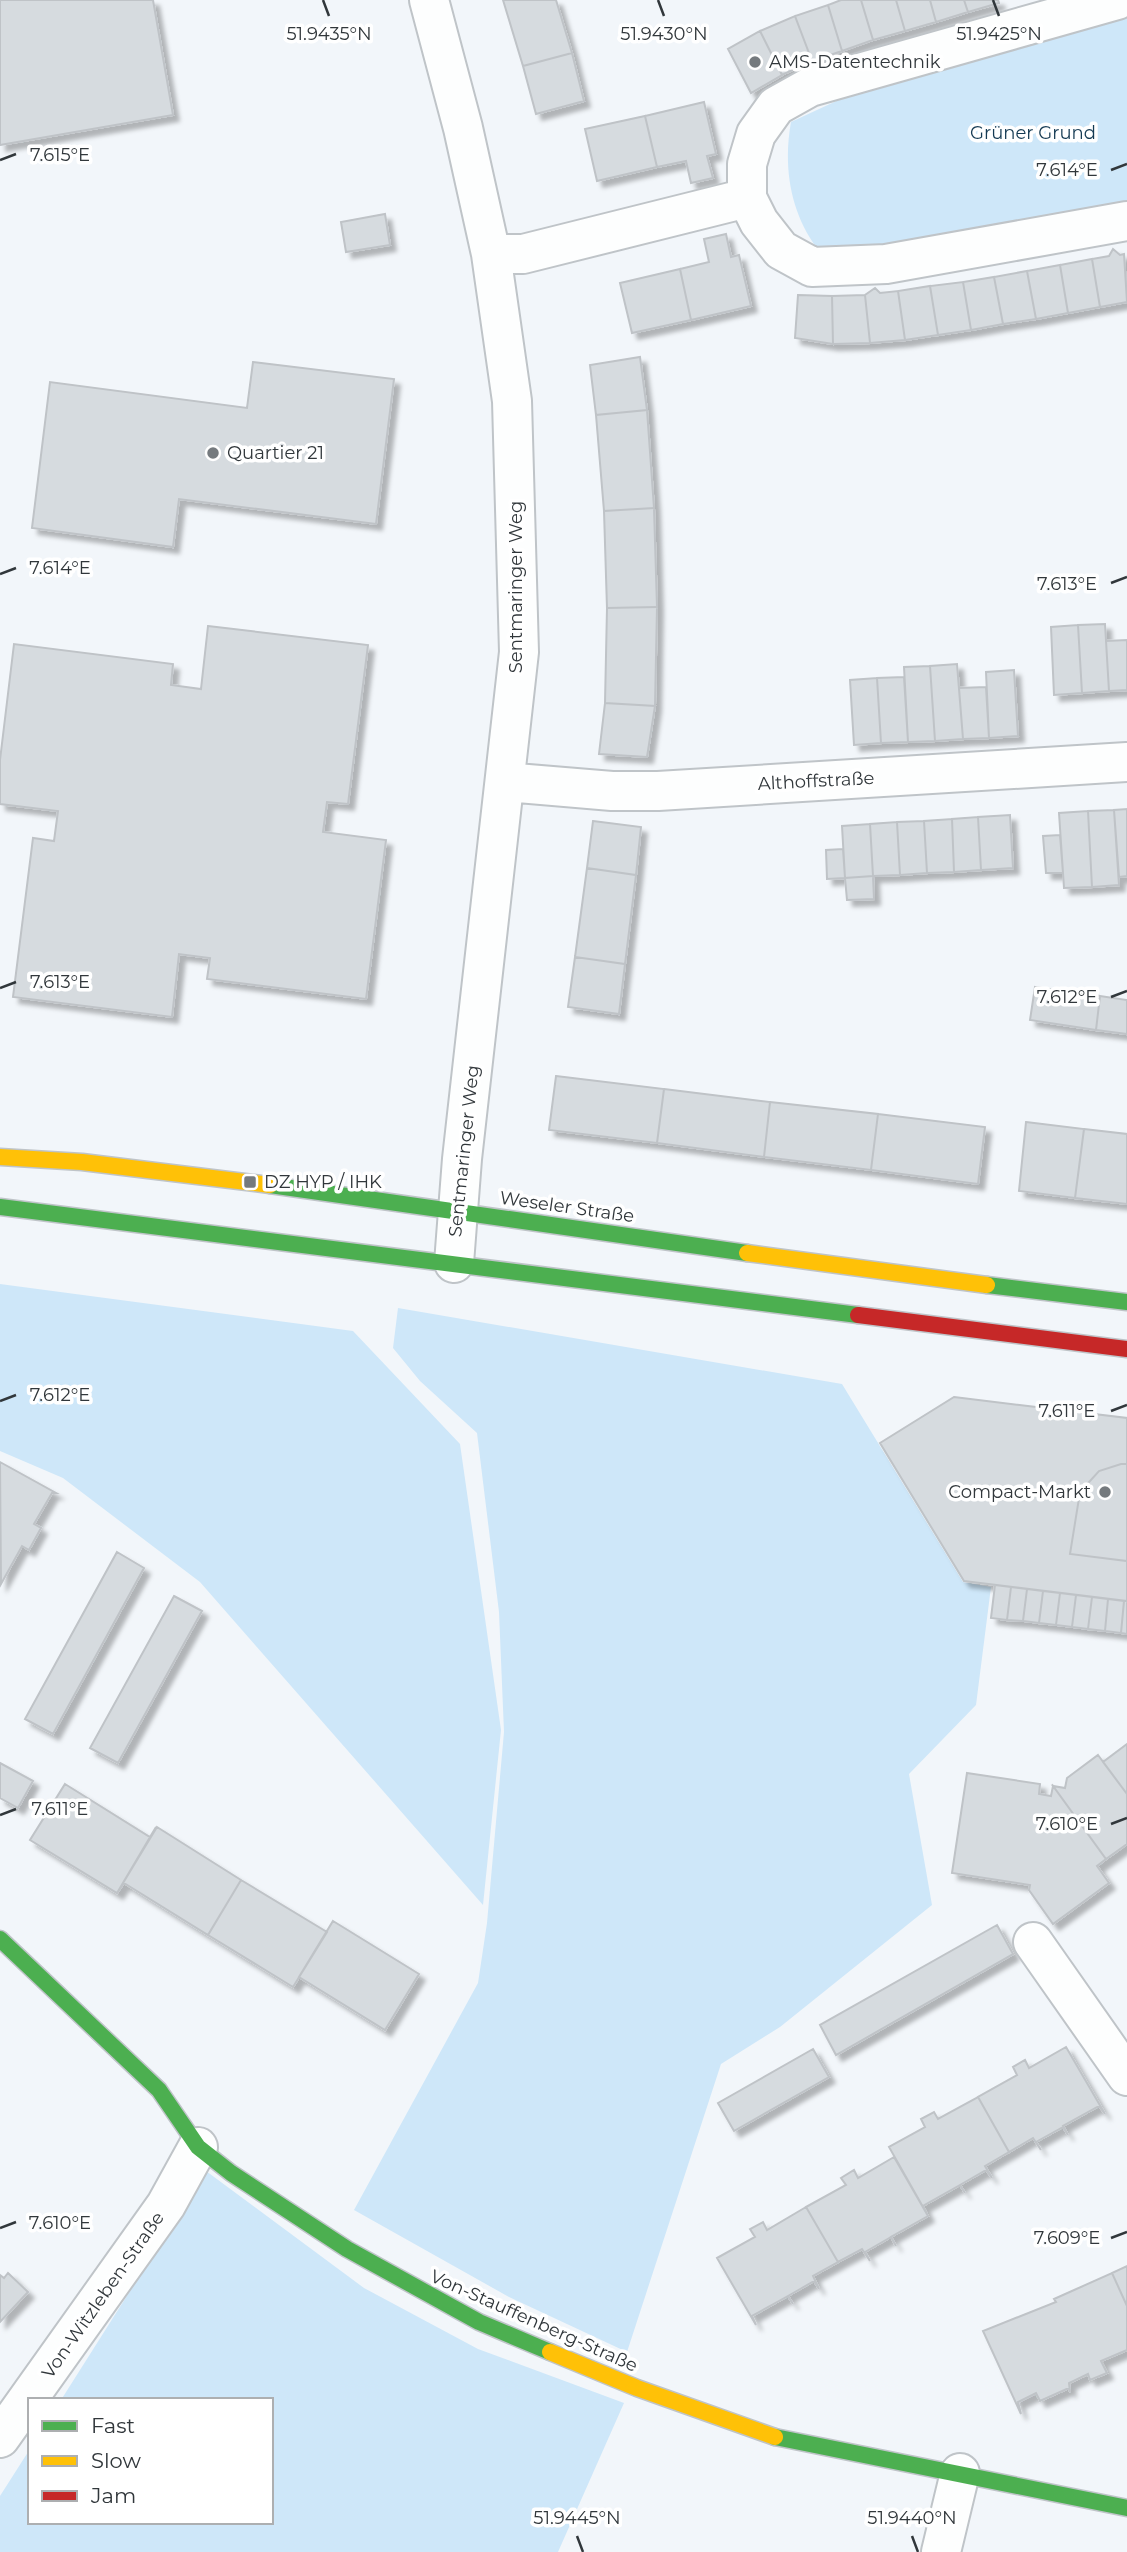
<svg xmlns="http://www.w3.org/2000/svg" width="1127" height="2552" viewBox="0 0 1127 2552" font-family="Montserrat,sans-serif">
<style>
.green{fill:#cee7f9}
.building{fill:#d6dbdf;stroke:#bfc3c7;stroke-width:2;filter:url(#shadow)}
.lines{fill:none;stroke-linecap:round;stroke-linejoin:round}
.street-casing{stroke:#bfc4c8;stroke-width:42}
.fast-casing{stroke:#bfc4c8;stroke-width:19}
.slow-casing{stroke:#bfc4c8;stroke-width:19}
.jam-casing{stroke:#bfc4c8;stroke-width:19}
.street{stroke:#fdfefe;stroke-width:38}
.fast{stroke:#4caf50;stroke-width:16}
.slow{stroke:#ffc107;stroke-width:16}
.jam{stroke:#c62828;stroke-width:16}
.ticks{fill:none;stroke:#31373b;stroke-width:2.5}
.poi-dot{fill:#757a7e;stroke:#fff;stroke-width:2.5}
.labels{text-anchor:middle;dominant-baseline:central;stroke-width:7;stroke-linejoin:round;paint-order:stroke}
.poi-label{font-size:18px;fill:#31373b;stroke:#fff;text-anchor:start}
.park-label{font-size:18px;fill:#143a53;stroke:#fff}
.street-label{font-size:18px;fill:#31373b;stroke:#fff}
.ticks-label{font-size:18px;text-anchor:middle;fill:#31373b;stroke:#fff;stroke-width:7;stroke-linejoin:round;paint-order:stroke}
</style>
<defs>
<filter id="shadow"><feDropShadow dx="6" dy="6" stdDeviation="2" flood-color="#0004"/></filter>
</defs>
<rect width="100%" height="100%" fill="#f2f6fa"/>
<!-- green -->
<path class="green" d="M 1127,16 L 1127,205 L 912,245 L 817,248 C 790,212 783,166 791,122 L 858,91 Z
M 0,1284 L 353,1331 L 460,1444 L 501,1730 L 483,1905 L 200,1582 L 63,1478 L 0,1451 Z
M 398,1308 L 842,1384 L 963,1582 L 991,1587 L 976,1705 L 909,1774 L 932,1905 L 780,2027 L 721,2064 L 627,2352 L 509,2297 L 354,2210 L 478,1983 L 487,1923 L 504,1732 L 499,1612 L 477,1433 L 420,1381 L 393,1348 Z
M 206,2171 L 364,2288 L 478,2349 L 624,2403 L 558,2552 L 0,2552 L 0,2496 L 30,2449 L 30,2522 L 271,2522 L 271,2400 L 61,2400 Z"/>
<!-- building -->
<path class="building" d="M 0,0 L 153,0 L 173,115 L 0,145 Z
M 503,0 L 556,0 L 572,53 L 523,66 Z
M 841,0 L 861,0 L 873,40 L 842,51 L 828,5 Z
M 861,0 L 896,0 L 905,31 L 873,40 Z
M 896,0 L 930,0 L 936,22 L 905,31 Z
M 930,0 L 964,0 L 968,12 L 936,22 Z
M 964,0 L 998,0 L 999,3 L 968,12 Z
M 828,5 L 842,51 L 827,56 L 824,65 L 812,61 L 795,16 Z
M 795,16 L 812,61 L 782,75 L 760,31 Z
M 760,31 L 782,75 L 751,93 L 728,49 Z
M 572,53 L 584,101 L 536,114 L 523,66 Z
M 704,102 L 716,154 L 707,156 L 713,178 L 691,183 L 686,161 L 657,167 L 645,116 Z
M 645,116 L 657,167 L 597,181 L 585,129 Z
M 385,214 L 390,245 L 346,252 L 341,222 Z
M 726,234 L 731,257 L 739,255 L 751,306 L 691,320 L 680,269 L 709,262 L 704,239 Z
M 1113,249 L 1120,255 L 1124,254 L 1127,302 L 1100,307 L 1092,259 L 1109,256 Z
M 1092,259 L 1100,307 L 1068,313 L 1060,265 Z
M 1060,265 L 1068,313 L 1036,319 L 1027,271 Z
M 680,269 L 691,320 L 632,333 L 620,283 Z
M 1027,271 L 1036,319 L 1003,324 L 994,277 Z
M 994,277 L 1003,324 L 971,330 L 963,282 Z
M 963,282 L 971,330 L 938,335 L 930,286 Z
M 930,286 L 938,335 L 905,340 L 898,291 Z
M 875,288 L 880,293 L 898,291 L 905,340 L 870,343 L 865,295 Z
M 798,295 L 832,296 L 833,344 L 795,338 Z
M 865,295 L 870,343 L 833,344 L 832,296 Z
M 640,357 L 647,410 L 596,415 L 590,365 Z
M 253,362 L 394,379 L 376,524 L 179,499 L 173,547 L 32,528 L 50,382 L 247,408 Z
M 647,410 L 654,508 L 604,511 L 596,415 Z
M 654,508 L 657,607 L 607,608 L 604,511 Z
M 657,607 L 655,706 L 605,703 L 607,608 Z
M 1105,624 L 1109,691 L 1082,693 L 1078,625 Z
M 1078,625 L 1082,693 L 1054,695 L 1051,627 Z
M 208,626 L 368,645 L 348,804 L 327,802 L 323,832 L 386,840 L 366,999 L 207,979 L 210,958 L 179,954 L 172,1017 L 13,997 L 33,838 L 54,841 L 58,811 L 0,804 L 0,760 L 14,644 L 173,664 L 171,685 L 201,689 Z
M 1127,640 L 1127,690 L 1109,691 L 1106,641 Z
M 957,664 L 963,739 L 935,741 L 930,666 Z
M 930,666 L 935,741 L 908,742 L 904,667 Z
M 1014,670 L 1018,736 L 989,738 L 986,672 Z
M 904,677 L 908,742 L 881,743 L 877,678 Z
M 877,678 L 881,743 L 854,745 L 850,680 Z
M 986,687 L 989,738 L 963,739 L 959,688 Z
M 605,703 L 655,706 L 647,757 L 599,754 Z
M 1127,809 L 1127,876 L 1119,877 L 1114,810 Z
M 1114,810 L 1119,885 L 1092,887 L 1088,811 Z
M 1088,811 L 1092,887 L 1064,888 L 1059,813 Z
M 1010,815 L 1013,868 L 981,870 L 978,817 Z
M 978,817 L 981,870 L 954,872 L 952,819 Z
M 952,819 L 954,872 L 927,873 L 924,821 Z
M 593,821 L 641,827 L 636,875 L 587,868 Z
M 924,821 L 927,873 L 900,875 L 897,822 Z
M 897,822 L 900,875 L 873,876 L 870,824 Z
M 870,824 L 873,876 L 845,878 L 842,826 Z
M 1060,835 L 1063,873 L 1046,873 L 1043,836 Z
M 843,849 L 845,878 L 827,879 L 826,850 Z
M 587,868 L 636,875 L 625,964 L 575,957 Z
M 873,876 L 874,899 L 847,900 L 845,878 Z
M 575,957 L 625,964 L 619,1014 L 568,1007 Z
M 1035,987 L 1100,996 L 1096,1030 L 1030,1020 Z
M 1100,996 L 1127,1000 L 1127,1034 L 1096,1030 Z
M 556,1076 L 664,1089 L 657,1143 L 549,1130 Z
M 664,1089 L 770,1102 L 764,1157 L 657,1143 Z
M 770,1102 L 878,1114 L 871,1170 L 764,1157 Z
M 878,1114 L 985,1127 L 978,1184 L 871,1170 Z
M 1026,1122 L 1084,1129 L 1075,1198 L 1019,1191 Z
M 1084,1129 L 1127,1134 L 1127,1204 L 1075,1198 Z
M 954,1397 L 1127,1418 L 1127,1601 L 964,1581 L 880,1443 Z
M 0,1462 L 56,1493 L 52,1493 L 34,1524 L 41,1528 L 29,1550 L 22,1546 L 1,1584 Z
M 1121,1464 L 1127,1464 L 1127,1561 L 1070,1554 L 1080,1492 L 1099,1471 Z
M 117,1552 L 144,1568 L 53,1734 L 25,1719 Z
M 995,1585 L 1011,1587 L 1007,1620 L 991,1618 Z
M 1011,1587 L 1027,1589 L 1023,1621 L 1007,1620 Z
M 1027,1589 L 1043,1591 L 1039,1623 L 1023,1621 Z
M 1043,1591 L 1060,1593 L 1056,1625 L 1039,1623 Z
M 1060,1593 L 1076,1595 L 1072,1627 L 1056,1625 Z
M 1076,1595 L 1092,1597 L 1088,1629 L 1072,1627 Z
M 174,1596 L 202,1611 L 118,1763 L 90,1748 Z
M 1092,1597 L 1108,1599 L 1105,1631 L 1088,1629 Z
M 1108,1599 L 1124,1601 L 1121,1633 L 1105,1631 Z
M 1124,1601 L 1127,1601 L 1127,1634 L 1121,1633 Z
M 1127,1744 L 1127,1794 L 1103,1762 Z
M 1098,1755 L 1127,1794 L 1127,1844 L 1106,1859 L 1053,1786 L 1065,1788 L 1067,1778 Z
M 0,1763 L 33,1781 L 18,1808 L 0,1798 Z
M 967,1773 L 1040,1784 L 1039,1794 L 1051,1796 L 1053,1786 L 1106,1859 L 1097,1866 L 1109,1883 L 1053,1924 L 1029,1890 L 1030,1885 L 952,1873 Z
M 65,1784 L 150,1837 L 156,1827 L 117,1893 L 30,1840 Z
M 157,1827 L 241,1880 L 208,1935 L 124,1883 L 117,1893 Z
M 241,1880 L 327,1932 L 293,1987 L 208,1935 Z
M 333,1921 L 419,1974 L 385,2030 L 299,1977 Z
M 997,1925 L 1013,1954 L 836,2055 L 820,2025 Z
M 1066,2047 L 1105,2114 L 1099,2106 L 1063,2126 L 1068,2135 L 1063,2127 L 1036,2142 L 1041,2150 L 1033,2138 L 1009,2152 L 978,2097 L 1017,2075 L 1013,2067 L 1025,2060 L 1029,2068 Z
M 813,2049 L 829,2077 L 734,2131 L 718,2103 Z
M 978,2097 L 1009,2152 L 985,2166 L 992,2178 L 986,2170 L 960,2185 L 965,2193 L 960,2185 L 923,2206 L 927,2214 L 889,2147 L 925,2127 L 921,2119 L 934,2112 L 938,2119 Z
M 894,2157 L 928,2216 L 891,2237 L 896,2246 L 891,2237 L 865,2252 L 870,2261 L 862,2249 L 838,2262 L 806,2207 L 846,2185 L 841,2178 L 854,2170 L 858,2178 Z
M 806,2207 L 838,2262 L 813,2276 L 819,2289 L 814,2281 L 788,2296 L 793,2304 L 788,2296 L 752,2316 L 756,2325 L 717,2258 L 755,2237 L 750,2229 L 763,2222 L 767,2230 Z
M 1127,2266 L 1127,2306 L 1112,2273 Z
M 8,2273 L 28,2292 L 0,2322 L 0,2275 L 4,2278 Z
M 1112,2273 L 1127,2306 L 1127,2350 L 1101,2361 L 1107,2373 L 1090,2380 L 1088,2374 L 1069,2383 L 1070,2392 L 1069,2388 L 1040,2401 L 1036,2393 L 1018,2402 L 1021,2414 L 983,2331 L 1056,2302 L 1054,2299 Z"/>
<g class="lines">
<defs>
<path id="street" d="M 429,0 L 463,128 L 491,254 L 512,401 L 519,652 L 462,1159 L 454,1263
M 1117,0 L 810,87 L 776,106 L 756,134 L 747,164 L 747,198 L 759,222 L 781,250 L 812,267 L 886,264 L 1127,221
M 491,254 L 523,254 L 747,198
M 505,782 L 612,791 L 658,791 L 1127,762
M 1033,1942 L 1127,2076
M 0,2438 L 166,2205 L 198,2147
M 941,2552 L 960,2473"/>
<path id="fast" d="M 270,1185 L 747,1253
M 0,1207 L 858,1315
M 987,1285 L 1127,1302
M 0,1939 L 159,2090 L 198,2147 L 231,2173 L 347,2249 L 479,2322 L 550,2352
M 775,2437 L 1127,2508"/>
<path id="slow" d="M 0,1157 L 82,1162 L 270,1185
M 747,1253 L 987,1285
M 550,2352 L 637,2388 L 775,2437"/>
<path id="jam" d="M 858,1315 L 1127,1349"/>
</defs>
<!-- street casing -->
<use href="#street" class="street-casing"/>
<!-- fast casing -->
<use href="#fast" class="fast-casing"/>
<!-- slow casing -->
<use href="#slow" class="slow-casing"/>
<!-- jam casing -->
<use href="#jam" class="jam-casing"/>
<!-- street -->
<use href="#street" class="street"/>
<!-- fast -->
<use href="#fast" class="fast"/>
<!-- slow -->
<use href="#slow" class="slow"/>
<!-- jam -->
<use href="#jam" class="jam"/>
</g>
<!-- ticks -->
<path class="ticks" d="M 323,0 L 329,16M 658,0 L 664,16M 993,0 L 999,16M 0,160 L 16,154M 1111,170 L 1127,164M 0,574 L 16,568M 1111,583 L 1127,577M 0,988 L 16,982M 1111,997 L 1127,991M 0,1401 L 16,1395M 1111,1411 L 1127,1405M 0,1815 L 16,1809M 1111,1824 L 1127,1818M 0,2228 L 16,2222M 1111,2238 L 1127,2232M 577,2536 L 583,2552M 912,2536 L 918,2552"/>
<!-- markers -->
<g class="poi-dot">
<circle cx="755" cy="62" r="7"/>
<circle cx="213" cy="453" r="7"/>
<rect x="243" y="1175" width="14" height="14" rx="3.5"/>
<circle cx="1105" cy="1492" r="7"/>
</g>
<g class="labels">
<!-- poi labels -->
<g class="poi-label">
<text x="769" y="62">AMS-Datentechnik</text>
<text x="227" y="453">Quartier 21</text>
<text x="264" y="1182">DZ HYP / IHK</text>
<text x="1091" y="1492" text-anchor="end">Compact-Markt</text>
</g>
<!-- park labels -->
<g class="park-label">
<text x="1033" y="133">Grüner Grund</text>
</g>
<!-- street labels -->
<g class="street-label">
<text transform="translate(516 587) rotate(-90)">Sentmaringer Weg</text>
<text transform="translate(816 781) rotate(-3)">Althoffstraße</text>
<text transform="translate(464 1151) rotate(-84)">Sentmaringer Weg</text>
<text transform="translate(567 1207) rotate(8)">Weseler Straße</text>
<text transform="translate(103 2295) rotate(-55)">Von-Witzleben-Straße</text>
<text transform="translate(534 2321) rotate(24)">Von-Stauffenberg-Straße</text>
</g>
</g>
<g class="ticks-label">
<text x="329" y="40">51.9435°N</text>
<text x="664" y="40">51.9430°N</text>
<text x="999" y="40">51.9425°N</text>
<text x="60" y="161">7.615°E</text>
<text x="1067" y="176">7.614°E</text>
<text x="60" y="574">7.614°E</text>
<text x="1067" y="590">7.613°E</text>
<text x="60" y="988">7.613°E</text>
<text x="1067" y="1003">7.612°E</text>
<text x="60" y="1401">7.612°E</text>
<text x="1067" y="1417">7.611°E</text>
<text x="60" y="1815">7.611°E</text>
<text x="1067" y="1830">7.610°E</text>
<text x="60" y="2229">7.610°E</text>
<text x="1067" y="2244">7.609°E</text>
<text x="577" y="2524">51.9445°N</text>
<text x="912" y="2524">51.9440°N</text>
</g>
<!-- legend -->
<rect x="28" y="2398" width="245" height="126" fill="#ffffff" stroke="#adafb1" stroke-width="2"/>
<rect x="42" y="2421" width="35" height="10" fill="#4caf50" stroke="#adafb1" stroke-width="2"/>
<text x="91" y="2433" font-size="21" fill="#31373b">Fast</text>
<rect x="42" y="2456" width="35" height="10" fill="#ffc107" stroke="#adafb1" stroke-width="2"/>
<text x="91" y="2468" font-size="21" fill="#31373b">Slow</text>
<rect x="42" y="2491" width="35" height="10" fill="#c62828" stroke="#adafb1" stroke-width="2"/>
<text x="91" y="2503" font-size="21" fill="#31373b">Jam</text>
</svg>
